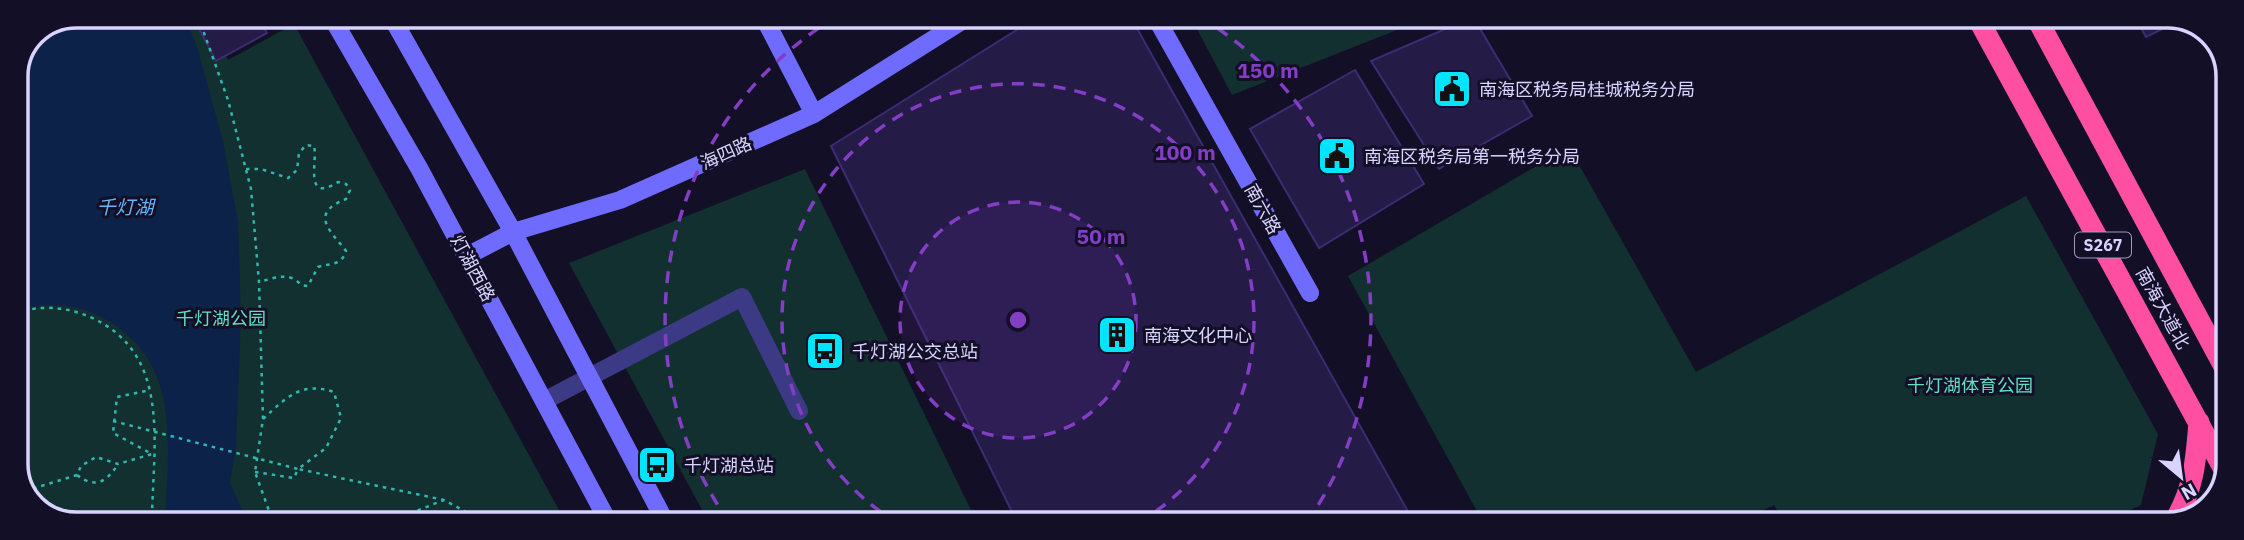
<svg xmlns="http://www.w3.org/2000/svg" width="2244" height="540" viewBox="0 0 2244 540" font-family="'IBM Plex Sans','Noto Sans SC',sans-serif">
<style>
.green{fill:#12302f}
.water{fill:#0c2248}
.building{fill:#241b47;stroke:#3b2d73;stroke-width:2}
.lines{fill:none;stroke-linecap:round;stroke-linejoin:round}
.path{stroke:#2fb8b0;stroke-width:2.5;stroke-dasharray:3.5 5;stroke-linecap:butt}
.street{stroke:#3d3a85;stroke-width:18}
.secondary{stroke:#6f6bff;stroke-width:18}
.highway{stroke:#ff4fa3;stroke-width:21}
.path-bridge{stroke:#2fb8b0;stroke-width:2.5;stroke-dasharray:3.5 5;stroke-linecap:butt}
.ring{fill:none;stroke:#843dc5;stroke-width:3.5;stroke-dasharray:12 9}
.labels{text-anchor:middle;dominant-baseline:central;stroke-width:6;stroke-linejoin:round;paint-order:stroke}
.shield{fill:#130f26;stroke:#9e99be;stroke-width:2}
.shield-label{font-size:16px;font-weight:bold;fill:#d9d4ff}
.poi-label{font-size:18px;fill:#d9d4ff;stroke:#130f26;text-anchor:start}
.street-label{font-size:18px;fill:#d9d4ff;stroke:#130f26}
.park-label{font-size:18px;fill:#5fe0c0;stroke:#130f26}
.water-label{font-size:19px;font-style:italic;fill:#62b6ff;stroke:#130f26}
.rim{fill:none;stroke:#d9d4ff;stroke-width:3.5}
.centre{fill:#843dc5;stroke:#130f26;stroke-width:3.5}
.ring-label{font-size:21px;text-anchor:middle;font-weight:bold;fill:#843dc5;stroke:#130f26;stroke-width:6;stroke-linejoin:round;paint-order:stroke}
</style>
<rect width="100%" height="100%" fill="#130f26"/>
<!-- green -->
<path class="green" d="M 76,16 L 204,16 L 228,60 L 294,24 L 566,523 L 64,523 L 31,504 L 16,471 L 16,76 L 34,33 Z
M 1190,16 L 1430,17 L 1232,95 Z
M 1569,147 L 1696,372 L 2026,196 L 2158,434 L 2141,505 L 2102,524 L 1785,524 L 1774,505 L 1735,524 L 1484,524 L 1348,276 Z
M 805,169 L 971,510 L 974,509 L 981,524 L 709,523 L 569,263 Z"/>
<!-- water -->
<path class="water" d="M 76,16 L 184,16 L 197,47 L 223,141 L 238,221 L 241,316 L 236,446 L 230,483 L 248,523 L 165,523 C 168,446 183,361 103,318 C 76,303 46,302 16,310 L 16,84 L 34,33 Z"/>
<!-- building -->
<path class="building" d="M 208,16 L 258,16 L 267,33 L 216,61 L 196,23 Z
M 1039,16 L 1130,16 L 1415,524 L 1018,524 L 831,146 Z
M 1473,17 L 1532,116 L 1439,169 L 1371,61 Z
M 2135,17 L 2180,17 L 2183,19 L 2146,37 Z
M 1355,70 L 1424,184 L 1319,248 L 1250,129 Z"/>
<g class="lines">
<!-- path -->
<path class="path" d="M 198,16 L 228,100 L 251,189 L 259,282 L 263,419 L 255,472 L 272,519 L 276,523
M 246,169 L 261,169 L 288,178 L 297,170 L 299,153 L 306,145 L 314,146 C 318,161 303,204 338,182 L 346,184 L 350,190 L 346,199 C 308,214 331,231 346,251 C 342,266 330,263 318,267 L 308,286 L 301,285 C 289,271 275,278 259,282
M 16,314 C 39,304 67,307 90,317 C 174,354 152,448 152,523
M 263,419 C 287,397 301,381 334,392 L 341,418 L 326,448 L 298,469 L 444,500
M 255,472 L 294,478 L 298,469
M 77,475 C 95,489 107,482 118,464
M 25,491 L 77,475 L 81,466 L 96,457 L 118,464 L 152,454 L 113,433 L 117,397 L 150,390
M 386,523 L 444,500 L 487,523"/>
<!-- street -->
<path class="street" d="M 544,401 L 742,297 L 799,411"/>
<!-- secondary -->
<path class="secondary" d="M 331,16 L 419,168 L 609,523
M 391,16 L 513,232 L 666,523
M 763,16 L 814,114
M 1155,16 L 1310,293
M 467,256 L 513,232 L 620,200 L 814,114 L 970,16"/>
<!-- highway -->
<path class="highway" d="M 1977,17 L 2227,475
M 2036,17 L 2227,372
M 2174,522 C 2194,489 2196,460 2199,422"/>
<!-- path-bridge -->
<path class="path-bridge" d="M 113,421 L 298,469"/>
</g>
<!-- distance rings -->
<circle cx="1018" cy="320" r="118" fill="#843dc5" fill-opacity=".12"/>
<g class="ring">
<circle cx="1018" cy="320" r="118"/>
<path d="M898 523A236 236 0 1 1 1138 523"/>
<path d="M729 522A353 353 0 0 1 836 17M1200 17A353 353 0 0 1 1307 522"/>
</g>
<!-- icons -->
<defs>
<symbol id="civic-square" viewBox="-11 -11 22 22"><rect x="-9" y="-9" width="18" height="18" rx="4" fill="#00e5ff" stroke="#130f26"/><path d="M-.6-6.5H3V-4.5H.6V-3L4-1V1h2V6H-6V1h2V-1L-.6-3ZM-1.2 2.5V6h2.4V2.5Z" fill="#111"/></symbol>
<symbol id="building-square" viewBox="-11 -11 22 22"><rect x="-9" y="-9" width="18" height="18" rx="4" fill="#00e5ff" stroke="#130f26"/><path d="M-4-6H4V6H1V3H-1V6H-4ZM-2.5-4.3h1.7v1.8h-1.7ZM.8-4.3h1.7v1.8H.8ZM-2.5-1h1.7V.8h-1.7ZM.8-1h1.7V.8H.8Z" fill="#111"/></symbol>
<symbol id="bus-square" viewBox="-11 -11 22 22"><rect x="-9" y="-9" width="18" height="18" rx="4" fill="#00e5ff" stroke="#130f26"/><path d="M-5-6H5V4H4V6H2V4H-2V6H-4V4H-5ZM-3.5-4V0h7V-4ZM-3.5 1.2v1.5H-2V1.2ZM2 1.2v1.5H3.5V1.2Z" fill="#111"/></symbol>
</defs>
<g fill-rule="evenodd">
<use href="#civic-square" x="1430" y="67" width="44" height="44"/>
<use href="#civic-square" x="1315" y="134" width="44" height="44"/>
<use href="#building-square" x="1095" y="313" width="44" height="44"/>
<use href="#bus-square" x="803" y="329" width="44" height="44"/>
<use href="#bus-square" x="635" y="443" width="44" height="44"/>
</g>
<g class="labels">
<!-- shield labels -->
<rect class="shield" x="2075" y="232.5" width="56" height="25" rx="5"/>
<g class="shield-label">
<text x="2103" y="245">S267</text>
</g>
<!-- poi labels -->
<g class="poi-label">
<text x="1479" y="89">南海区税务局桂城税务分局</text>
<text x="1364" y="156">南海区税务局第一税务分局</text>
<text x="1144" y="335">南海文化中心</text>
<text x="852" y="351">千灯湖公交总站</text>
<text x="684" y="465">千灯湖总站</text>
</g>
<!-- street labels -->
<g class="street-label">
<text transform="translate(726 153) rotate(-24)">海四路</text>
<text transform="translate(1263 209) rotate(61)">南六路</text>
<text transform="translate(473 268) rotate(62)">灯湖西路</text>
<text transform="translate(2163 308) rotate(61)">南海大道北</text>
</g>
<!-- park labels -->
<g class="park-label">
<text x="221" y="318">千灯湖公园</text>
<text x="1970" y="385">千灯湖体育公园</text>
</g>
<!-- water labels -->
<g class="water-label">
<text x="125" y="207">千灯湖</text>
</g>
</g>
<!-- crop -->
<path d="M0 0H2244V540H0ZM76 28H2168A48 48 0 0 1 2216 76V464A48 48 0 0 1 2168 512H76A48 48 0 0 1 28 464V76A48 48 0 0 1 76 28Z" fill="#130f26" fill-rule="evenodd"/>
<path class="rim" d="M76 28H2168A48 48 0 0 1 2216 76V464A48 48 0 0 1 2168 512H76A48 48 0 0 1 28 464V76A48 48 0 0 1 76 28Z"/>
<circle cx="1018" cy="320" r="10" class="centre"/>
<g class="ring-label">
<text x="1268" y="78">150 m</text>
<text x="1185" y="160">100 m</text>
<text x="1101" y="244">50 m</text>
</g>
<!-- north arrow -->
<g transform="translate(2181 477) rotate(151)" stroke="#130f26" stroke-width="5" paint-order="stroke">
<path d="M0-5L12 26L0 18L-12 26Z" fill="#d9d4ff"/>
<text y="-10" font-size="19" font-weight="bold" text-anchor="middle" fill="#d9d4ff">N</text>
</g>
</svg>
